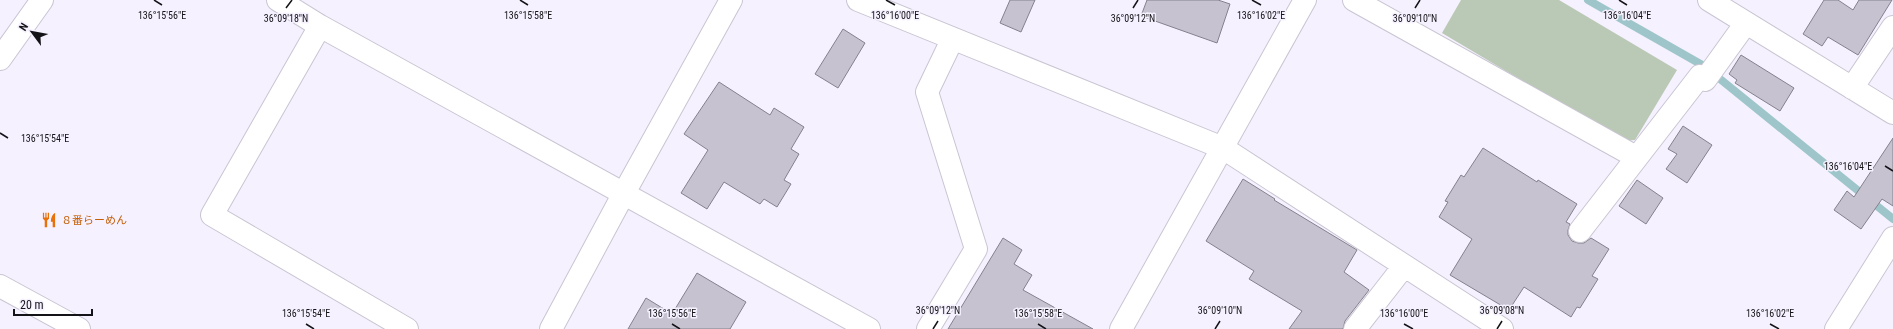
<svg xmlns="http://www.w3.org/2000/svg" width="1893" height="329" viewBox="0 0 1893 329" font-family="'Roboto Condensed','Noto Sans JP',sans-serif">
<style>
.green{fill:#bac9b5}
.lines{fill:none;stroke-linecap:round;stroke-linejoin:round}
.stream{stroke:#9ec6ca;stroke-width:8}
.building{fill:#c7c2d0;stroke:#84818d}
.minor-casing{stroke:#c9c5d2;stroke-width:24}
.highway-casing{stroke:#c9c5d2;stroke-width:24}
.minor{stroke:#fff;stroke-width:22}
.highway{stroke:#fff;stroke-width:22}
.ticks{fill:none;stroke:#141317;stroke-width:1.5}
.labels{text-anchor:middle;dominant-baseline:central;stroke-width:3;stroke-linejoin:round;paint-order:stroke}
.food-label{font-size:11px;fill:#c56008;stroke:#f6f1ff;text-anchor:start}
.ticks-label{font-size:10px;text-anchor:middle;fill:#141317;stroke:#f6f1ff;stroke-width:3;stroke-linejoin:round;paint-order:stroke}
</style>
<rect width="100%" height="100%" fill="#f6f1ff"/>
<!-- green -->
<path class="green" d="M 1461,0 L 1559,0 L 1677,70 L 1635,140 L 1623,141 L 1442,33 Z"/>
<g class="lines">
<!-- stream -->
<path class="stream" d="M 1588,0 L 1704,66 L 1893,219"/>
</g>
<!-- building -->
<path class="building" d="M 1010,0 L 1035,0 L 1021,32 L 1000,23 Z
M 1147,0 L 1218,0 L 1230,4 L 1217,43 L 1141,16 Z
M 1824,0 L 1838,0 L 1853,10 L 1859,0 L 1892,0 L 1858,55 L 1828,37 L 1822,46 L 1803,34 Z
M 843,29 L 865,43 L 838,88 L 815,74 Z
M 1741,55 L 1794,88 L 1780,111 L 1735,83 L 1737,80 L 1729,74 Z
M 719,82 L 770,115 L 774,108 L 804,127 L 791,149 L 799,154 L 784,180 L 791,184 L 777,207 L 764,199 L 760,204 L 724,182 L 707,209 L 681,193 L 708,150 L 684,134 Z
M 1683,126 L 1712,145 L 1687,183 L 1666,169 L 1677,154 L 1668,149 Z
M 1893,138 L 1893,206 L 1882,199 L 1861,229 L 1834,210 L 1847,191 L 1854,197 Z
M 1483,148 L 1537,182 L 1538,180 L 1577,204 L 1566,222 L 1570,224 L 1568,230 L 1568,235 L 1572,241 L 1578,243 L 1584,243 L 1591,238 L 1609,249 L 1592,276 L 1598,279 L 1580,308 L 1577,307 L 1571,317 L 1524,287 L 1509,310 L 1450,275 L 1472,239 L 1439,217 L 1448,202 L 1445,201 L 1461,175 L 1464,177 Z
M 1243,179 L 1275,199 L 1274,200 L 1357,250 L 1344,272 L 1369,290 L 1345,321 L 1343,329 L 1289,329 L 1302,311 L 1249,279 L 1254,271 L 1206,241 Z
M 1637,180 L 1663,198 L 1646,224 L 1619,206 Z
M 1003,238 L 1022,250 L 1014,264 L 1032,275 L 1023,290 L 1093,329 L 948,329 Z
M 697,273 L 746,302 L 730,329 L 628,329 L 646,298 L 672,314 Z"/>
<g class="lines">
<defs>
<path id="minor" d="M 278,0 L 320,26 L 869,329
M 858,0 L 1223,148 L 1502,329
M 1354,0 L 1636,157
M 1709,0 L 1893,113
M 320,26 L 212,215 L 407,329
M 0,59 L 42,0
M 1852,88 L 1893,27
M 1580,231 L 1700,76 L 1705,80 L 1746,23
M 551,329 L 624,193 L 731,0
M 928,329 L 976,249 L 927,92 L 952,40
M 1121,329 L 1305,0
M 1355,329 L 1404,266
M 1836,329 L 1893,238"/>
<path id="highway" d="M 0,286 L 79,329"/>
</defs>
<!-- minor casing -->
<use href="#minor" class="minor-casing"/>
<!-- highway casing -->
<use href="#highway" class="highway-casing"/>
<!-- minor -->
<use href="#minor" class="minor"/>
<!-- highway -->
<use href="#highway" class="highway"/>
</g>
<!-- ticks -->
<path class="ticks" d="M 154,0 L 162,5M 520,0 L 528,5M 886,0 L 895,5M 1252,0 L 1261,5M 1619,0 L 1627,5M 286,8 L 292,0M 1133,8 L 1138,0M 1415,8 L 1420,0M 0,133 L 8,138M 1885,166 L 1893,171M 306,324 L 314,329M 672,324 L 680,329M 1038,324 L 1046,329M 1404,324 L 1413,329M 1770,324 L 1779,329M 933,329 L 938,321M 1215,329 L 1220,321M 1497,329 L 1502,321"/>
<!-- icons -->
<defs>
<symbol id="restaurant-bare" viewBox="-9 -9 18 18"><path d="M-5-6h1v4h1v-4h1v4h1v-4h1v5L-1.5 .5V6h-2V.5L-5-1ZM5-6V6H3V1.5H1.5Q1.5-4 5-6Z" fill="#e8710a" stroke="#f6f1ff" stroke-width="2.5" paint-order="stroke"/></symbol>
</defs>
<g fill-rule="evenodd">
<use href="#restaurant-bare" x="38" y="209" width="22" height="22"/>
</g>
<g class="labels">
<!-- food labels -->
<g class="food-label">
<text x="61" y="220">８番らーめん</text>
</g>
</g>
<g class="ticks-label">
<text x="1627" y="19">136°16'04"E</text>
<text x="162" y="19">136°15'56"E</text>
<text x="528" y="19">136°15'58"E</text>
<text x="895" y="19">136°16'00"E</text>
<text x="1261" y="19">136°16'02"E</text>
<text x="286" y="22">36°09'18"N</text>
<text x="1133" y="22">36°09'12"N</text>
<text x="1415" y="22">36°09'10"N</text>
<text x="45" y="142">136°15'54"E</text>
<text x="1848" y="170">136°16'04"E</text>
<text x="938" y="314">36°09'12"N</text>
<text x="1220" y="314">36°09'10"N</text>
<text x="1502" y="314">36°09'08"N</text>
<text x="306" y="317">136°15'54"E</text>
<text x="672" y="317">136°15'56"E</text>
<text x="1038" y="317">136°15'58"E</text>
<text x="1404" y="317">136°16'00"E</text>
<text x="1770" y="317">136°16'02"E</text>
</g>
<!-- north arrow -->
<g transform="translate(32 32) rotate(302)" stroke="#f6f1ff" stroke-width="3" paint-order="stroke">
<path d="M0-3L7 15L0 10L-7 15Z" fill="#141317"/>
<text y="-6" font-size="11" font-weight="bold" text-anchor="middle" fill="#141317">N</text>
</g>
<!-- scale -->
<path d="M14 309v6h78v-6" fill="none" stroke="#141317" stroke-width="2"/>
<text x="20" y="309" font-size="12" fill="#141317" stroke="#f6f1ff" stroke-width="3" paint-order="stroke">20 m</text>
</svg>
